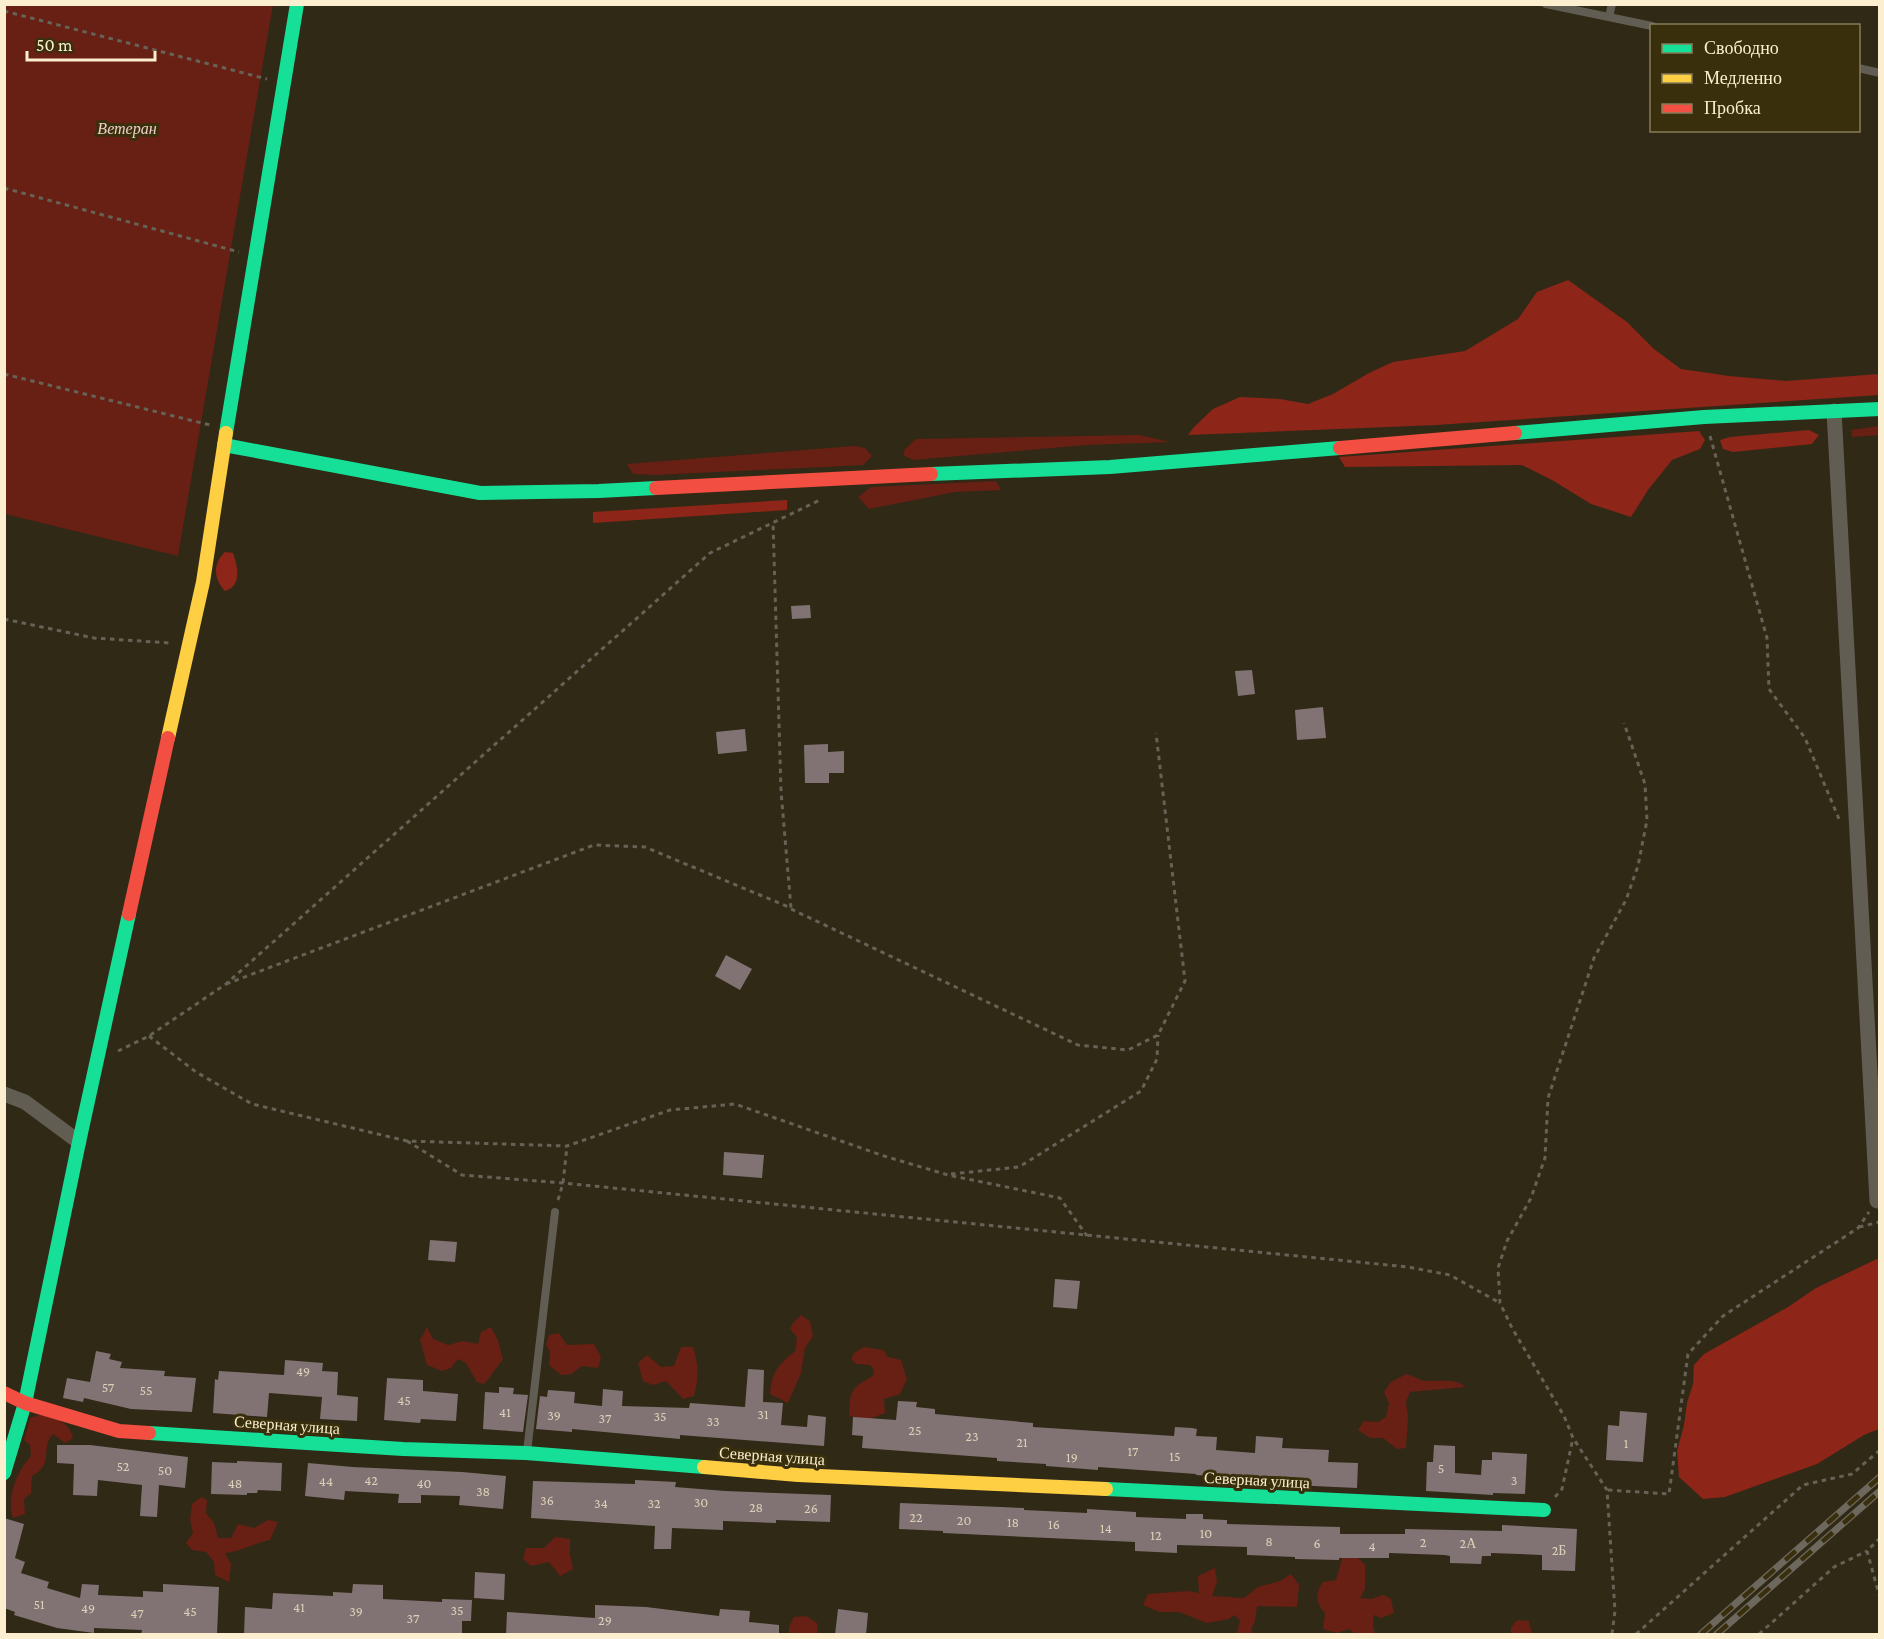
<svg xmlns="http://www.w3.org/2000/svg" width="1884" height="1639" viewBox="0 0 1884 1639" font-family="'Crimson Pro',serif">
<style>
.green{fill:#681f14}
.forest{fill:#8d2518}
.building{fill:#817374}
.lines{fill:none;stroke-linecap:round;stroke-linejoin:round}
.path{stroke:#666256;stroke-width:3;stroke-dasharray:4.5 4.5;stroke-linecap:butt}
.lane{stroke:#615d52;stroke-width:8}
.street{stroke:#615d52;stroke-width:15}
.fast{stroke:#16e098;stroke-width:14}
.slow{stroke:#ffcf43;stroke-width:14}
.jam{stroke:#f24e42;stroke-width:14}
.rail-casing{stroke:#6c685d;stroke-width:7}
.rail{stroke:#3a2f0c;stroke-width:4.5;stroke-dasharray:14;stroke-linecap:butt}
.labels{text-anchor:middle;dominant-baseline:central;stroke-width:6;stroke-linejoin:round;paint-order:stroke}
.number-label{font-size:14px;fill:#dcd0b8}
.park-label{font-size:16px;font-style:italic;fill:#efcec9;stroke:#3a2f0c}
.street-label{font-size:16px;fill:#fbefcf;stroke:#3a2f0c}
</style>
<rect width="100%" height="100%" fill="#302916"/>
<!-- green -->
<path class="green" d="M 5,4 L 273,5 L 178,556 L 5,514 Z
M 1879,426 L 1879,435 L 1852,437 L 1851,430 Z
M 1139,435 L 1170,442 L 1087,445 L 913,460 L 903,455 L 905,449 L 916,439 Z
M 854,446 L 865,448 L 872,456 L 863,465 L 656,475 L 633,474 L 627,464 Z
M 996,481 L 1001,490 L 955,492 L 869,509 L 858,497 L 871,487 Z
M 801,1315 L 810,1321 L 813,1336 L 805,1348 L 801,1373 L 788,1403 L 770,1394 C 772,1372 777,1366 795,1351 L 797,1337 L 790,1329 L 793,1323 Z
M 427,1327 L 433,1339 L 448,1345 L 463,1341 L 478,1344 L 481,1332 L 491,1327 L 498,1340 L 503,1360 C 495,1368 492,1376 484,1384 L 477,1382 L 466,1363 L 458,1359 L 451,1368 L 442,1371 L 427,1365 L 420,1340 Z
M 559,1333 L 567,1345 L 594,1344 L 601,1357 L 598,1368 L 582,1366 L 571,1374 L 561,1375 L 549,1365 L 550,1351 L 546,1345 L 549,1335 Z
M 681,1347 L 693,1347 C 699,1365 699,1378 694,1396 L 683,1399 L 666,1381 L 653,1385 L 643,1381 L 638,1363 L 647,1355 L 661,1367 L 674,1366 Z
M 864,1347 L 883,1350 L 888,1357 L 901,1360 L 907,1379 L 900,1394 L 884,1399 L 885,1413 L 867,1420 L 849,1416 C 850,1391 850,1388 873,1376 L 874,1370 L 870,1365 L 856,1364 L 851,1359 L 854,1353 Z
M 1406,1374 C 1411,1375 1416,1378 1421,1380 C 1433,1383 1456,1377 1465,1387 L 1410,1392 L 1406,1402 L 1408,1417 L 1406,1448 L 1397,1449 L 1383,1438 L 1370,1438 L 1358,1430 L 1364,1421 L 1378,1422 L 1386,1417 L 1389,1404 L 1384,1392 L 1391,1382 Z
M 42,1414 C 57,1420 69,1421 73,1438 L 65,1443 L 53,1434 C 39,1449 56,1463 32,1476 L 31,1493 L 24,1499 L 25,1514 L 13,1518 C 6,1497 17,1471 31,1456 L 30,1445 L 24,1440 L 30,1418 Z
M 201,1497 L 207,1500 L 206,1513 L 214,1523 L 218,1538 L 231,1538 L 238,1524 L 254,1528 L 268,1520 L 278,1522 L 270,1540 C 254,1543 241,1552 225,1553 L 231,1564 L 229,1582 L 215,1575 L 214,1562 L 206,1552 L 192,1550 L 186,1543 L 193,1533 L 190,1520 L 192,1504 Z
M 555,1537 L 570,1539 L 570,1554 L 573,1569 L 560,1576 L 549,1562 L 531,1566 L 523,1559 L 526,1548 L 544,1548 Z
M 1353,1553 L 1365,1565 L 1365,1589 L 1360,1598 L 1371,1599 L 1383,1595 L 1391,1599 L 1394,1613 L 1381,1618 L 1374,1615 L 1373,1626 L 1375,1634 L 1355,1634 L 1349,1629 L 1337,1633 L 1323,1629 L 1325,1613 C 1315,1602 1315,1594 1323,1582 L 1336,1580 L 1343,1555 Z
M 1215,1568 L 1217,1582 L 1212,1596 L 1244,1598 L 1258,1587 L 1280,1581 L 1291,1574 L 1299,1585 L 1297,1607 L 1257,1606 L 1255,1621 L 1251,1630 L 1254,1634 L 1237,1634 L 1240,1620 L 1234,1615 L 1229,1619 L 1207,1623 L 1179,1612 L 1159,1612 L 1143,1605 L 1148,1594 L 1188,1591 L 1199,1593 L 1198,1576 Z
M 806,1616 L 817,1623 L 818,1634 L 789,1634 L 789,1627 L 794,1617 Z
M 1517,1620 L 1529,1621 L 1532,1634 L 1511,1634 L 1511,1628 Z"/>
<!-- forest -->
<path class="forest" d="M 1568,280 L 1627,322 L 1654,349 L 1681,369 L 1729,376 L 1786,381 L 1879,374 L 1879,395 L 1437,425 L 1188,435 L 1194,427 L 1213,409 L 1240,397 L 1280,399 L 1308,404 L 1333,394 L 1369,373 L 1393,362 L 1465,351 L 1518,319 L 1537,292 Z
M 1809,430 L 1819,435 L 1812,444 L 1733,452 L 1723,449 L 1720,440 L 1730,437 Z
M 1699,431 L 1705,440 L 1700,449 L 1672,460 L 1648,490 L 1631,517 L 1591,504 L 1552,480 L 1522,465 L 1345,467 L 1339,457 Z
M 787,500 L 787,510 L 593,523 L 593,512 Z
M 225,552 L 233,553 C 238,567 242,586 225,591 C 214,579 212,564 225,552 Z
M 1879,1258 L 1879,1429 L 1864,1435 L 1817,1464 L 1725,1497 L 1703,1499 L 1679,1477 L 1677,1451 L 1684,1425 L 1687,1403 L 1693,1384 L 1694,1365 L 1704,1354 L 1788,1307 L 1816,1288 Z"/>
<!-- building -->
<path class="building" d="M 810,605 L 811,618 L 792,619 L 791,606 Z
M 1252,670 L 1255,694 L 1238,696 L 1235,671 Z
M 1323,707 L 1326,738 L 1297,740 L 1295,710 Z
M 745,729 L 747,751 L 718,754 L 716,732 Z
M 828,744 L 828,752 L 844,751 L 844,773 L 829,773 L 829,783 L 805,783 L 804,745 Z
M 726,955 L 752,969 L 740,990 L 715,976 Z
M 724,1152 L 764,1155 L 762,1178 L 723,1175 Z
M 430,1240 L 457,1242 L 455,1262 L 428,1260 Z
M 1055,1279 L 1080,1281 L 1077,1309 L 1053,1307 Z
M 96,1351 L 111,1354 L 109,1359 L 122,1362 L 120,1368 L 165,1371 L 164,1376 L 196,1378 L 192,1412 L 131,1409 L 84,1398 L 83,1402 L 63,1398 L 67,1378 L 90,1382 Z
M 285,1360 L 323,1363 L 322,1371 L 338,1372 L 337,1395 L 358,1397 L 357,1421 L 320,1419 L 322,1397 L 269,1393 L 267,1417 L 213,1413 L 215,1379 L 218,1380 L 219,1371 L 284,1375 Z
M 748,1369 L 764,1370 L 763,1402 L 783,1403 L 781,1425 L 807,1427 L 808,1415 L 826,1417 L 824,1446 L 680,1435 L 680,1439 L 572,1429 L 572,1432 L 536,1429 L 540,1396 L 547,1397 L 548,1390 L 575,1392 L 574,1403 L 602,1406 L 603,1389 L 623,1391 L 622,1406 L 689,1408 L 690,1403 L 745,1407 Z
M 387,1378 L 423,1380 L 423,1391 L 458,1394 L 456,1421 L 421,1419 L 420,1423 L 384,1420 Z
M 499,1387 L 514,1388 L 513,1394 L 528,1395 L 523,1432 L 483,1429 L 485,1392 L 499,1393 Z
M 898,1401 L 917,1402 L 916,1407 L 935,1409 L 935,1414 L 1033,1423 L 1033,1427 L 1174,1436 L 1175,1427 L 1192,1428 L 1197,1429 L 1196,1436 L 1217,1437 L 1216,1450 L 1255,1453 L 1256,1436 L 1283,1438 L 1282,1448 L 1329,1450 L 1328,1462 L 1358,1463 L 1357,1488 L 1249,1483 L 1249,1479 L 1196,1475 L 1196,1474 L 1098,1467 L 1098,1470 L 1046,1466 L 1046,1464 L 997,1461 L 997,1458 L 862,1448 L 863,1436 L 852,1435 L 853,1417 L 896,1420 Z
M 1620,1411 L 1647,1413 L 1643,1462 L 1606,1460 L 1608,1425 L 1619,1426 Z
M 57,1445 L 90,1445 L 188,1457 L 185,1488 L 159,1485 L 157,1517 L 140,1516 L 142,1485 L 98,1480 L 97,1496 L 73,1495 L 74,1464 L 57,1463 Z
M 1434,1445 L 1455,1446 L 1455,1473 L 1481,1475 L 1482,1460 L 1492,1460 L 1492,1452 L 1527,1454 L 1525,1494 L 1493,1493 L 1493,1495 L 1426,1491 L 1427,1462 L 1433,1462 Z
M 237,1461 L 282,1463 L 281,1491 L 258,1490 L 257,1493 L 247,1493 L 247,1495 L 211,1494 L 212,1462 L 237,1463 Z
M 308,1463 L 353,1467 L 462,1472 L 506,1476 L 503,1509 L 459,1505 L 460,1496 L 421,1495 L 421,1503 L 398,1503 L 399,1494 L 345,1491 L 344,1500 L 305,1496 Z
M 635,1480 L 676,1482 L 675,1487 L 725,1491 L 831,1495 L 830,1522 L 776,1520 L 776,1523 L 723,1521 L 723,1530 L 672,1528 L 671,1549 L 654,1549 L 655,1526 L 531,1518 L 533,1481 L 635,1484 Z
M 900,1503 L 1001,1507 L 1024,1508 L 1024,1510 L 1087,1513 L 1087,1509 L 1136,1512 L 1136,1517 L 1186,1519 L 1186,1514 L 1203,1514 L 1203,1519 L 1227,1520 L 1227,1524 L 1340,1527 L 1340,1534 L 1405,1534 L 1405,1529 L 1502,1531 L 1502,1525 L 1577,1529 L 1575,1571 L 1542,1570 L 1542,1555 L 1491,1553 L 1491,1556 L 1482,1556 L 1481,1564 L 1450,1563 L 1450,1556 L 1445,1555 L 1389,1553 L 1389,1558 L 1339,1558 L 1339,1560 L 1295,1559 L 1295,1557 L 1247,1555 L 1247,1547 L 1177,1545 L 1177,1553 L 1135,1551 L 1135,1542 L 943,1533 L 943,1531 L 899,1529 Z
M 4,1518 L 24,1524 L 15,1558 L 25,1562 L 21,1573 L 49,1582 L 47,1588 L 80,1598 L 82,1584 L 99,1585 L 98,1595 L 143,1597 L 143,1591 L 163,1592 L 163,1584 L 219,1587 L 217,1635 L 141,1635 L 142,1630 L 94,1628 L 94,1633 L 57,1628 L 14,1615 L 15,1612 L 4,1608 Z
M 475,1572 L 505,1574 L 504,1600 L 474,1598 Z
M 353,1584 L 383,1585 L 383,1599 L 442,1602 L 442,1599 L 472,1600 L 471,1621 L 462,1621 L 462,1635 L 244,1635 L 245,1607 L 272,1609 L 273,1593 L 333,1596 L 333,1592 L 352,1593 Z
M 595,1605 L 646,1607 L 719,1616 L 720,1609 L 750,1611 L 749,1622 L 779,1625 L 779,1635 L 506,1635 L 507,1612 L 595,1618 Z
M 838,1609 L 868,1613 L 866,1635 L 835,1635 Z"/>
<g class="lines">
<!-- path -->
<path class="path" d="M 4,11 L 267,79
M 4,188 L 239,252
M 4,374 L 210,425
M 1710,436 L 1767,638 L 1769,689 L 1805,738 L 1839,819
M 4,619 L 94,638 L 170,643
M 791,909 L 1078,1045 L 1128,1050 L 1158,1035 L 1185,981 L 1156,733
M 226,984 L 594,845 L 645,847 L 791,908 L 781,791 L 773,522
M 149,1036 L 196,1072 L 252,1104 L 407,1141 L 567,1146 L 670,1110 L 735,1104 L 884,1156 L 948,1175 L 1060,1198 L 1087,1236
M 118,1051 L 149,1036 L 226,984 L 710,553 L 822,499
M 407,1141 L 462,1175 L 563,1183 L 1408,1267 L 1450,1275 L 1500,1303
M 951,1174 L 1019,1167 L 1141,1091 L 1157,1059 L 1158,1035
M 558,1200 L 563,1183 L 567,1146
M 1859,1227 L 1880,1222
M 1608,1490 L 1669,1494 L 1688,1354 L 1723,1316 L 1858,1228 L 1869,1212
M 1555,1497 L 1562,1489 L 1573,1438
M 1880,1538 L 1867,1551 L 1880,1598
M 1612,1634 L 1615,1611 L 1607,1490 L 1573,1438 L 1564,1416 L 1512,1328 L 1500,1303 L 1498,1268 L 1507,1241 L 1531,1198 L 1545,1158 L 1548,1098 L 1594,958 L 1626,900 L 1638,866 L 1647,820 L 1645,784 L 1624,723
M 1636,1634 L 1803,1485 L 1852,1474 L 1880,1450
M 1759,1634 L 1834,1567 L 1867,1551"/>
<!-- lane -->
<path class="lane" d="M 1546,4 L 1652,26
M 1609,17 L 1612,4
M 1858,68 L 1880,73
M 527,1452 L 555,1212"/>
<!-- street -->
<path class="street" d="M 1834,411 L 1877,1201
M 4,1094 L 25,1102 L 79,1142"/>
<!-- fast -->
<path class="fast" d="M 226,433 L 297,4
M 1515,433 L 1704,417 L 1880,409
M 224,445 L 480,493 L 599,491 L 656,488
M 931,474 L 1110,467 L 1340,448
M 149,1433 L 403,1449 L 526,1453 L 704,1467
M 4,1473 L 25,1403 L 79,1142 L 129,914
M 1106,1489 L 1544,1510"/>
<!-- slow -->
<path class="slow" d="M 168,738 L 203,582 L 226,433
M 704,1467 L 798,1475 L 1106,1489"/>
<!-- jam -->
<path class="jam" d="M 1340,448 L 1515,433
M 656,488 L 931,474
M 129,914 L 168,738
M 4,1393 L 25,1403 L 119,1431 L 149,1433"/>
<defs>
<path id="rail" d="M 1701,1634 L 1880,1477
M 1717,1634 L 1880,1491"/>
</defs>
<!-- rail casing -->
<use href="#rail" class="rail-casing"/>
<!-- rail -->
<use href="#rail" class="rail"/>
</g>
<g class="labels">
<!-- number labels -->
<g class="number-label">
<text x="303" y="1371">49</text>
<text x="108" y="1387">57</text>
<text x="146" y="1390">55</text>
<text x="404" y="1400">45</text>
<text x="505" y="1412">41</text>
<text x="763" y="1414">31</text>
<text x="554" y="1415">39</text>
<text x="660" y="1416">35</text>
<text x="605" y="1418">37</text>
<text x="713" y="1421">33</text>
<text x="915" y="1430">25</text>
<text x="972" y="1436">23</text>
<text x="1022" y="1442">21</text>
<text x="1626" y="1443">1</text>
<text x="1133" y="1451">17</text>
<text x="1175" y="1456">15</text>
<text x="1072" y="1457">19</text>
<text x="123" y="1466">52</text>
<text x="1441" y="1468">5</text>
<text x="165" y="1470">50</text>
<text x="371" y="1480">42</text>
<text x="1514" y="1480">3</text>
<text x="326" y="1481">44</text>
<text x="235" y="1483">48</text>
<text x="424" y="1483">40</text>
<text x="483" y="1491">38</text>
<text x="547" y="1500">36</text>
<text x="701" y="1502">30</text>
<text x="601" y="1503">34</text>
<text x="654" y="1503">32</text>
<text x="756" y="1507">28</text>
<text x="811" y="1508">26</text>
<text x="916" y="1517">22</text>
<text x="964" y="1520">20</text>
<text x="1013" y="1522">18</text>
<text x="1054" y="1524">16</text>
<text x="1106" y="1528">14</text>
<text x="1206" y="1533">10</text>
<text x="1156" y="1535">12</text>
<text x="1269" y="1541">8</text>
<text x="1423" y="1542">2</text>
<text x="1317" y="1543">6</text>
<text x="1468" y="1543">2А</text>
<text x="1372" y="1546">4</text>
<text x="1559" y="1550">2Б</text>
<text x="39" y="1604">51</text>
<text x="299" y="1607">41</text>
<text x="88" y="1608">49</text>
<text x="457" y="1610">35</text>
<text x="190" y="1611">45</text>
<text x="356" y="1611">39</text>
<text x="137" y="1613">47</text>
<text x="413" y="1618">37</text>
<text x="605" y="1620">29</text>
</g>
<!-- park labels -->
<g class="park-label">
<text x="127" y="128">Ветеран</text>
</g>
<!-- street labels -->
<g class="street-label">
<text transform="translate(287 1425) rotate(4)">Северная улица</text>
<text transform="translate(772 1456) rotate(4)">Северная улица</text>
<text transform="translate(1257 1480) rotate(3)">Северная улица</text>
</g>
</g>
<!-- border -->
<rect width="1884" height="1639" fill="none" stroke="#fbefcf" stroke-width="12"/>
<!-- legend -->
<rect x="1650" y="24" width="210" height="108" fill="#3a2f0c" stroke="#877c5a" stroke-width="1.5"/>
<rect x="1662" y="44" width="30" height="9" fill="#16e098" stroke="#877c5a" stroke-width="1.5"/>
<text x="1704" y="54" font-size="18" fill="#fbefcf">Свободно</text>
<rect x="1662" y="74" width="30" height="9" fill="#ffcf43" stroke="#877c5a" stroke-width="1.5"/>
<text x="1704" y="84" font-size="18" fill="#fbefcf">Медленно</text>
<rect x="1662" y="104" width="30" height="9" fill="#f24e42" stroke="#877c5a" stroke-width="1.5"/>
<text x="1704" y="114" font-size="18" fill="#fbefcf">Пробка</text>
<!-- scale -->
<path d="M27 51v9h128v-9" fill="none" stroke="#fbefcf" stroke-width="3"/>
<text x="36" y="51" font-size="18" fill="#fbefcf" stroke="#3a2f0c" stroke-width="4.5" paint-order="stroke">50 m</text>
</svg>
